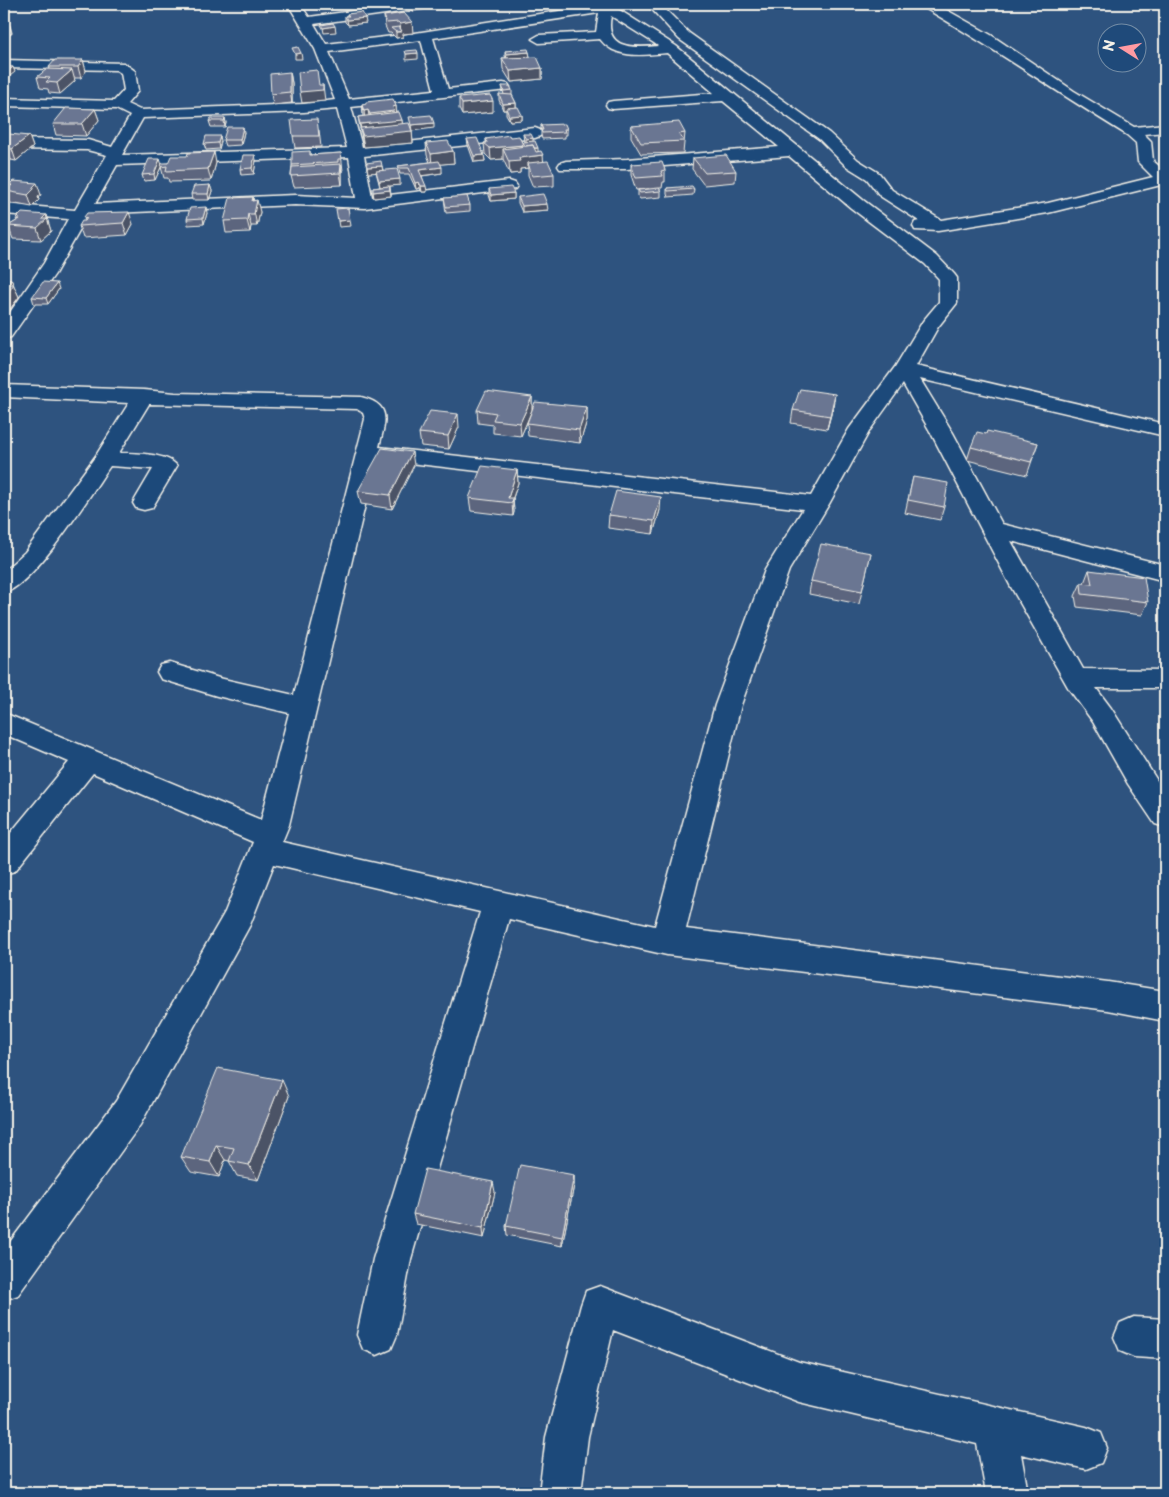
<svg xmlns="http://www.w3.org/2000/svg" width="1169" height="1497" viewBox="0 0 1169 1497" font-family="'Playpen Sans',sans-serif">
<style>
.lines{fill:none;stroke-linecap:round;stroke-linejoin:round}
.minor-casing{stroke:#f4f1e8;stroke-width:3}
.minor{fill:#1f4a7a;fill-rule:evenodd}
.wall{fill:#5c657e;stroke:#f4f1e8}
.shaded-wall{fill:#4b5366;stroke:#f4f1e8}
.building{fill:#6b7692;stroke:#f4f1e8}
</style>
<rect width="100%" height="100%" fill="#2e537f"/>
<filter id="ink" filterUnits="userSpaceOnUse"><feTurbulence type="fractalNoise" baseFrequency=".02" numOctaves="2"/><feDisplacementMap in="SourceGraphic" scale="10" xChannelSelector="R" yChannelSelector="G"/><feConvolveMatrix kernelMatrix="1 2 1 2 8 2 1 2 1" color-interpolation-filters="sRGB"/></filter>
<g filter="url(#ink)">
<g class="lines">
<defs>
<path id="minor" d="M 288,4 L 300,4 L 309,17 L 403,4 L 434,4 L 428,8 L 314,24 L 326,44 L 402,35 L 598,5 L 598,4 L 610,4 L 676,46 L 863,200 L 937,256 L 954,274 L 957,278 L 957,303 L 938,327 L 916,366 L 1165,424 L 1165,436 L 920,379 L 953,433 L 1002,524 L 1165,565 L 1165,581 L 1011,541 L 1083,669 L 1165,670 L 1165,688 L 1096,688 L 1111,708 L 1165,793 L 1165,827 L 1155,824 L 1128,784 L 1093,722 L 1069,689 L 1011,587 L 931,433 L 903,384 L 870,430 L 829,504 L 789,570 L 741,705 L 686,929 L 1108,982 L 1165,991 L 1165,1021 L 1108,1010 L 667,955 L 509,919 L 411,1259 L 397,1335 L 391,1349 L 377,1355 L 363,1349 L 357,1335 L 373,1259 L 480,912 L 274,864 L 250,925 L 140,1125 L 18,1295 L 4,1300 L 4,1250 L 116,1101 L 225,912 L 253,842 L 93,773 L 15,871 L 4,874 L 4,841 L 69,762 L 4,734 L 4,713 L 261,820 L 289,713 L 217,696 L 161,679 L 157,672 L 161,665 L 170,663 L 219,678 L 294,695 L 365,419 L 363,413 L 357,409 L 149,404 L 119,453 C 134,453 168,453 177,466 L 152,508 L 144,510 L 136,508 L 133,503 L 153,469 L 110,466 C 90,495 35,584 4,593 L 4,571 L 25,552 L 95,457 L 129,403 L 4,397 L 4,385 L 144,390 L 175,393 L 361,397 C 393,405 385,422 379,447 L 811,496 L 849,429 L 895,367 L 923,321 L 939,302 L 939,279 L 925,264 L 851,208 L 789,156 L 627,169 L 560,169 L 558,166 L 560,163 L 566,161 L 627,159 L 779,147 L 723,101 L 613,109 L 608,108 L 606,105 L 608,102 L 613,101 L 714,93 L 667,53 C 644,55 616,60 600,39 L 539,43 L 532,39 L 539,35 L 596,32 L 599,13 L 433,38 L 448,89 L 503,83 L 508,84 L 510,87 L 508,90 L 351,107 L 362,147 L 535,128 L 540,130 L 543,133 L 540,136 L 535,138 L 364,156 L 372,197 L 509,181 L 515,183 L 517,186 L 515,189 L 365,208 L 295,205 L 89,214 L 55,274 L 11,337 L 4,339 L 4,321 L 44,263 L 68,219 L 4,214 L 4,204 L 75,210 L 107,155 L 87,150 L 4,149 L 4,139 L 88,140 L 112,147 L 130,116 L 116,109 L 4,106 L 4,98 L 114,101 L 124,90 L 121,73 L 116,70 L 4,68 L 4,60 L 124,63 L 135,71 L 138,91 L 127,104 L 140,110 L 304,104 L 335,100 L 315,49 ZM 611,16 L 654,43 L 658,46 C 634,48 604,50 611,16 ZM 421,40 L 434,90 L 349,99 L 329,52 ZM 337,109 L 347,148 L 122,155 L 143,118 L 304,112 ZM 349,157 L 356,198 L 295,195 L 95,204 L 117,165 ZM 376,459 L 803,509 L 765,570 L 715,705 L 655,926 L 282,842 L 289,825 Z
M 647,4 L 660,4 L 689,33 L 829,133 L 858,160 L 879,173 L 892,190 L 941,220 L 1048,203 L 1153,177 L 1138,162 L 1136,143 L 1127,135 C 1058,93 992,47 923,7 L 921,4 L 936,4 L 991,35 L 1074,91 L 1134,127 L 1165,124 L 1165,132 L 1144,134 L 1151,141 L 1153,161 L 1165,171 L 1165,184 L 1048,213 L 938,231 L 915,230 L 913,226 L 915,222 L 919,221 L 880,196 L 867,179 L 846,166 L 819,139 L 679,39 Z
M 4,25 L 9,26 L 11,33 L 4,37 Z
M 600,1286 L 799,1362 L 1086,1427 L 1101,1433 L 1107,1448 L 1101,1463 L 1086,1469 L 1021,1454 L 1028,1493 L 986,1493 L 977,1444 L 799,1402 L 613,1330 L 588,1437 L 581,1493 L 539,1493 L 546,1437 L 581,1305 L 586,1291 Z
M 1134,1317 L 1165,1319 L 1165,1359 L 1134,1357 L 1120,1351 L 1114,1337 L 1120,1323 Z"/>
</defs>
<!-- minor casing -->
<use href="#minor" class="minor-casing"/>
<!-- minor -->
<use href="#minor" class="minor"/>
</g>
<!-- wall -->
<path class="wall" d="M 404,13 L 413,33 L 403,34 L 403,37 L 396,38 L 391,33 L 388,33 L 385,26 L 384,16 Z
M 347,14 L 366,23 L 348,25 L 345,22 L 345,16 L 347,16 Z
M 505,51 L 529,52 L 530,57 L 542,68 L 542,79 L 511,82 L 503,69 L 502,58 L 506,58 L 505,56 Z
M 83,60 L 86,71 L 81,78 L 74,78 L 75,81 L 60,94 L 49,93 L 48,89 L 40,88 L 37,77 L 50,69 L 49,67 Z
M 290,72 L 292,83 L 292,103 L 273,105 L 271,94 Z
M 502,86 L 512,90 L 512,95 L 516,103 L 516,107 L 522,115 L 522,120 L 510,121 L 506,114 L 506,110 L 503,110 L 499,100 L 499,94 L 504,95 Z
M 459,98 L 493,112 L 462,115 L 459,109 Z
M 362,105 L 396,106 L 396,113 L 402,120 L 402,124 L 412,131 L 413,143 L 364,147 L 362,139 L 358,117 L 363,116 Z
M 95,109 L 99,120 L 86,136 L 56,135 L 53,124 Z
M 225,118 L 226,123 L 225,127 L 211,127 L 209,121 Z
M 541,125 L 567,129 L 567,135 L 565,135 L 565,138 L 542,139 L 541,135 Z
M 631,126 L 685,133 L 683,153 L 641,154 L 631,137 Z
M 319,130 L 321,147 L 295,148 L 293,136 Z
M 244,132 L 241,145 L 225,146 L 223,140 Z
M 523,134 L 533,141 L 543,162 L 554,174 L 554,186 L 533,187 L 528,175 L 528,168 L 520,169 L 520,173 L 510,174 L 503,159 L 491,160 L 485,154 L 484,143 L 486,143 L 486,139 L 510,137 L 523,144 L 523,142 L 524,142 Z
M 29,136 L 33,147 L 16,161 L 11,160 L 4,165 L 5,137 Z
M 467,139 L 484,155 L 485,161 L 474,162 L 468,145 Z
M 221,141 L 219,149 L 206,150 L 204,144 Z
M 426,143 L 453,151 L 454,163 L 440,164 L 442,173 L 422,176 L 427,192 L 422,192 L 420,188 L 416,189 L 409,174 L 400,174 L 398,166 L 430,162 L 427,155 Z
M 310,151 L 310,155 L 341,153 L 343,171 L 342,171 L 342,185 L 294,187 L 291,176 L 292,165 Z
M 693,158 L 736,171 L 735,182 L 704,185 L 692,169 Z
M 256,160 L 254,174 L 241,175 L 240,169 Z
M 168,163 L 216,163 L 211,181 L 169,182 L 168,178 L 164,178 L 161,167 L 155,180 L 144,181 L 142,175 L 162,164 Z
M 366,163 L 382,166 L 383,170 L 400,185 L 390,186 L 391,196 L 374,198 L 373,188 L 380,187 L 376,172 L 368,173 Z
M 631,164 L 665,170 L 665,182 L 663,182 L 662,188 L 659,188 L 661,191 L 661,197 L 640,199 L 638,196 L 638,190 L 649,189 L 636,190 L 631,175 Z
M 13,181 L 41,195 L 38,197 L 39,200 L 32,207 L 10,203 L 6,191 L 10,187 L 9,185 Z
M 210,185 L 212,191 L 209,200 L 192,200 L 191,194 Z
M 667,188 L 694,189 L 693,195 L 668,197 L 667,194 Z
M 489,189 L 514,193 L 514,199 L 491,201 L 489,195 Z
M 253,197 L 254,201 L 260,212 L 257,226 L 251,226 L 250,232 L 226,233 L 224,221 Z
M 518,197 L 548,210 L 522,212 L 518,203 Z
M 444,198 L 470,205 L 470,211 L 446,213 Z
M 207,213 L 204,224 L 188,225 L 187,219 Z
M 46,215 L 51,231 L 41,240 L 13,239 L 8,226 L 17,221 L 16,219 Z
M 84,217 L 133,224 L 127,235 L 83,238 L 79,226 L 85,221 Z
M 4,279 L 11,279 L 19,297 L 7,313 L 4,313 Z
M 59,289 L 48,304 L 34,304 L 32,297 Z
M 532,397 L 532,410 L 587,407 L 587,420 L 580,443 L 528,436 L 527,423 L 532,410 L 521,436 L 493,433 L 493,425 L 478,423 L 477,410 Z
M 833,407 L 827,429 L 791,423 L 793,410 Z
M 459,427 L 449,449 L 421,446 L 419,433 Z
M 986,434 L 1038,443 L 1027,475 L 967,460 L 971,447 Z
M 414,465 L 392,509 L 361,504 L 358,491 Z
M 517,470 L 518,483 L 513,498 L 514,512 L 513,516 L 471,511 L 469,498 Z
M 913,477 L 944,507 L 940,520 L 905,513 Z
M 660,510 L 653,534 L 608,528 L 609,515 Z
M 871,553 L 859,604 L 809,594 L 811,581 Z
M 1089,570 L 1148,602 L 1142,615 L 1077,607 L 1075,596 L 1081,583 L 1084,583 Z
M 289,1096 L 258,1180 L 237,1176 L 229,1161 L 225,1160 L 219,1177 L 191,1172 L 181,1157 Z
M 574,1175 L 574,1185 L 562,1246 L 507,1235 L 506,1226 Z
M 495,1192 L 484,1238 L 416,1224 L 413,1214 Z"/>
<!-- shaded-wall -->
<path class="shaded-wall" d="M 343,4 L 355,4 L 355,8 L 344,9 Z
M 365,18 L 366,23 L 348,25 L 347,20 Z
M 412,22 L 413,33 L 403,34 L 403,37 L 396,38 L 396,32 L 401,32 L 400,24 Z
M 335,26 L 336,32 L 324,33 L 323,28 Z
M 529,52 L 530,57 L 507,59 L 506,54 Z
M 301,53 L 302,59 L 295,59 L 295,54 Z
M 418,53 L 418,59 L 406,60 L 406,54 Z
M 83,60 L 86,71 L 81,78 L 78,67 Z
M 13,67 L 15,72 L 6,79 L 4,74 Z
M 542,68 L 542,79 L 511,82 L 510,71 Z
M 72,70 L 75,81 L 60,94 L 57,83 Z
M 290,72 L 292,83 L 292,103 L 290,92 Z
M 323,85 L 325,101 L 302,103 L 300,92 Z
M 4,100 L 7,108 L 4,110 Z
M 493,101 L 493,112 L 462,115 L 462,104 Z
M 516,103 L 516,109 L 503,110 L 503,104 Z
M 396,106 L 397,118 L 402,120 L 403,129 L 412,131 L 413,143 L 364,147 L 360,124 L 371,123 L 370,114 Z
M 95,109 L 99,120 L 86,136 L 82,124 Z
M 368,110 L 370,122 L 365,122 L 364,111 Z
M 522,115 L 522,120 L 510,121 L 509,116 Z
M 225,118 L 226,123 L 225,127 L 224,121 Z
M 434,123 L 434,128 L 412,131 L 411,125 Z
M 243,127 L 244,132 L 241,145 L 240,140 Z
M 29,136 L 33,147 L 16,161 L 12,149 Z
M 220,136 L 221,141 L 219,149 L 218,143 Z
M 533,138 L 533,144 L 526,145 L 526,139 Z
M 523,145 L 524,156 L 503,149 L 503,159 L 491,160 L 490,148 Z
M 6,148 L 11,160 L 4,165 L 4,151 Z
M 538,148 L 538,154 L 526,149 Z
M 453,151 L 454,163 L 432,165 L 431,154 Z
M 214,152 L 216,163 L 211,181 L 208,169 Z
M 255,155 L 256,160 L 254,174 L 252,168 Z
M 484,155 L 485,161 L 474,162 L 474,156 Z
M 543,155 L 544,166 L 528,163 L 528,168 L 520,169 L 520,173 L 510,174 L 509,162 L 519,158 Z
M 160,159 L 162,165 L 155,180 L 154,174 Z
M 341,164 L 342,176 L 342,185 L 340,173 Z
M 382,166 L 383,172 L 368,173 L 367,167 Z
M 442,167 L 442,173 L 420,176 L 419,170 Z
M 400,179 L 400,185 L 380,187 L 379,181 Z
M 419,182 L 420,188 L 416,189 L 415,183 Z
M 37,183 L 41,195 L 38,197 L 39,200 L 32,207 L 28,195 L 32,188 Z
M 210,185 L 212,191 L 209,200 L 208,194 Z
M 421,186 L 426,186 L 427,192 L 422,192 Z
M 390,190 L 391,196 L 374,198 L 373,192 Z
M 514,193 L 514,199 L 491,201 L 491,195 Z
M 253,197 L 255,208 L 257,200 L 260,212 L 257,226 L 252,201 Z
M 547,204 L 548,210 L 522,212 L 522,206 Z
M 206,207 L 207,213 L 204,224 L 203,218 Z
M 129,212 L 133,224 L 127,235 L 123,223 Z
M 248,214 L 251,226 L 250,232 L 247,220 Z
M 46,215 L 51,231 L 41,240 L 37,228 L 42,219 Z
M 350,220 L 351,226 L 339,227 L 338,221 Z
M 11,279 L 19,297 L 7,313 L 4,305 L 4,298 L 8,284 Z
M 57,283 L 59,289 L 48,304 L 46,298 Z
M 835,394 L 833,407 L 827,429 L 830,416 Z
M 532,397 L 532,410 L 521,436 L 520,423 Z
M 587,407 L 587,420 L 580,443 L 579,430 Z
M 458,414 L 459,427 L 449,449 L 448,436 Z
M 412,452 L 414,465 L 392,509 L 390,495 Z
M 517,470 L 518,483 L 511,503 L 508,498 Z
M 661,497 L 660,510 L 653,534 L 654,521 Z
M 513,498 L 514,512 L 513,516 L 512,503 Z
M 282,1080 L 289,1096 L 258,1180 L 249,1165 Z
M 216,1145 L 225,1160 L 219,1177 L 210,1162 Z
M 574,1175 L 574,1185 L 562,1246 L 562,1237 Z
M 493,1182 L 495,1192 L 484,1238 L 483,1228 Z"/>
<!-- building -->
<path class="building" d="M 362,12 L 365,18 L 347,20 L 345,16 L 349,16 L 347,14 Z
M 404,13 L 412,22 L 400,24 L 398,22 L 387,23 L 384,16 Z
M 333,23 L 335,26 L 323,28 L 321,25 Z
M 399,27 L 402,31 L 396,32 L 391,28 Z
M 298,47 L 301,53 L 295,54 L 292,48 Z
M 528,49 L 529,52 L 506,54 L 505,51 Z
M 417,50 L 418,53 L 406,54 L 405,51 Z
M 537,57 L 542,68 L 510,71 L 502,58 Z
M 55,60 L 83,60 L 78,67 L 49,67 Z
M 4,66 L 13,67 L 4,74 Z
M 47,69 L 72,70 L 57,83 L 46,82 L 50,78 L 37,77 Z
M 317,70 L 319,85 L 323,85 L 323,90 L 300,92 L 298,72 Z
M 290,72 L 290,92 L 271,94 L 270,74 Z
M 502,86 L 510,86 L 512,90 L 504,91 Z
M 499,94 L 512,95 L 516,103 L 503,104 Z
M 490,95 L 493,101 L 462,104 L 459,98 Z
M 393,99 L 396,106 L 393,107 L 394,111 L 370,114 L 368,110 L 364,111 L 362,105 L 366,104 L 366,102 Z
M 518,107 L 522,115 L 509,116 L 506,108 Z
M 66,108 L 95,109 L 82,124 L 53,124 Z
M 399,112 L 402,120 L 360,124 L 358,117 Z
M 431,115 L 434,123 L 411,125 L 409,117 Z
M 211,118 L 225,118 L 224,121 L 209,121 Z
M 317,119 L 319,136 L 293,136 L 291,120 Z
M 679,122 L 685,133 L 679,134 L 684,141 L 641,143 L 631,126 Z
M 409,123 L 412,131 L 363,136 L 360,128 Z
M 565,124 L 567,129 L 564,129 L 565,132 L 542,133 L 541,130 L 543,130 L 541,125 Z
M 227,127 L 243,127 L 240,140 L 223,140 Z
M 9,134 L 29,136 L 12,149 L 6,148 L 4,151 L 4,138 Z
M 523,134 L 531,134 L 533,138 L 526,139 Z
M 509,135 L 510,137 L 519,136 L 523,145 L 490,148 L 484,143 L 487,143 L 486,139 Z
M 206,136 L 220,136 L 218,143 L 204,144 Z
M 477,138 L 484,155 L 474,156 L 467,139 Z
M 448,141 L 453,151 L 431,154 L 426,143 Z
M 535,141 L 538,148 L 534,148 L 533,145 L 525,146 L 523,142 Z
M 533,145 L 536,152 L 541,151 L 543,155 L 519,158 L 520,161 L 509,162 L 503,149 Z
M 310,151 L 310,155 L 341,153 L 342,159 L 338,159 L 338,162 L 292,165 L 292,152 Z
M 214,152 L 208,169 L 166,171 L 167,166 L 161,167 L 162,163 L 168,163 L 171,156 L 187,156 L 188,153 Z
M 243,155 L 255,155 L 252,168 L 240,169 Z
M 726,155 L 736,171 L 705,173 L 693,158 Z
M 149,159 L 160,159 L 154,174 L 142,175 Z
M 381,161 L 382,166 L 367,167 L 366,163 Z
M 439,161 L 442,167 L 419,170 L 426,186 L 421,186 L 419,182 L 415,183 L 409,168 L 399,168 L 398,166 Z
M 548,161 L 554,174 L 532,176 L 528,163 Z
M 662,162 L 665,170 L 661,171 L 663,176 L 636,178 L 631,164 Z
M 341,164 L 340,173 L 291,176 L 292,167 Z
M 397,169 L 400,179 L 379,181 L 376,171 Z
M 13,181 L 37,183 L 32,188 L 35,188 L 28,195 L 6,191 L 12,185 L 9,185 Z
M 210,185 L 208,194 L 191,194 L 194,186 Z
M 389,186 L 390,190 L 373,192 L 373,188 Z
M 692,186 L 694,189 L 668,191 L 667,188 Z
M 511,187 L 514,193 L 491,195 L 489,189 Z
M 659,188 L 661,191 L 640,193 L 638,190 Z
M 543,194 L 547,204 L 522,206 L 518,197 Z
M 467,196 L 470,205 L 446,207 L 444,198 Z
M 253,197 L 252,201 L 257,200 L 254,214 L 248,214 L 247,220 L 224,221 L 230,198 Z
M 206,207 L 203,218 L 187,219 L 190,208 Z
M 348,208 L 350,220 L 338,221 L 336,209 Z
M 129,212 L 123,223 L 79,226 L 82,221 L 85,221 L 87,218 L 84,217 L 87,213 Z
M 22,213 L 46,215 L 42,219 L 47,219 L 37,228 L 8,226 L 20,219 L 16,219 Z
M 4,279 L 11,279 L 8,284 L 14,284 L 4,298 Z
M 43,282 L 57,283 L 46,298 L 32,297 Z
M 800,389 L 835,394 L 830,416 L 793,410 Z
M 486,391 L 532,397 L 520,423 L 493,420 L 496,413 L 477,410 Z
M 535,402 L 587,407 L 579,430 L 527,423 Z
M 430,411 L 458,414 L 448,436 L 419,433 Z
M 987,431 L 1038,443 L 1031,462 L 971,447 L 977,432 L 986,434 Z
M 382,448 L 412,452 L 390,495 L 358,491 Z
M 482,466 L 517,470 L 508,498 L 513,498 L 512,503 L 469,498 Z
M 913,477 L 948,483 L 944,507 L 908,500 Z
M 616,491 L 661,497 L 654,521 L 609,515 Z
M 821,544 L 871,553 L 862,591 L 811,581 Z
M 1089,570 L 1144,577 L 1148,602 L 1082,594 L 1081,583 L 1092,584 Z
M 218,1068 L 282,1080 L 249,1165 L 229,1161 L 234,1148 L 216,1145 L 210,1162 L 181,1157 Z
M 520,1165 L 574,1175 L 562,1237 L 506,1226 Z
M 425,1169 L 493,1182 L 483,1228 L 413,1214 Z"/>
</g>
<!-- margin -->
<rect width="1169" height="1497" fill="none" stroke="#1f4a7a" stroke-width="20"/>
<rect x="10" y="10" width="1149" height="1477" fill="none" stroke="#f4f1e8" stroke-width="2" filter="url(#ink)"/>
<!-- north arrow -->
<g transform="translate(1122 48) rotate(281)"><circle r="24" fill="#1f4a7a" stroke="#748da6"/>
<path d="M0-4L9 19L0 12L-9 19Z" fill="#ff9aa2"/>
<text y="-8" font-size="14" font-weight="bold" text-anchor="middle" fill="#f4f1e8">N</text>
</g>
</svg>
